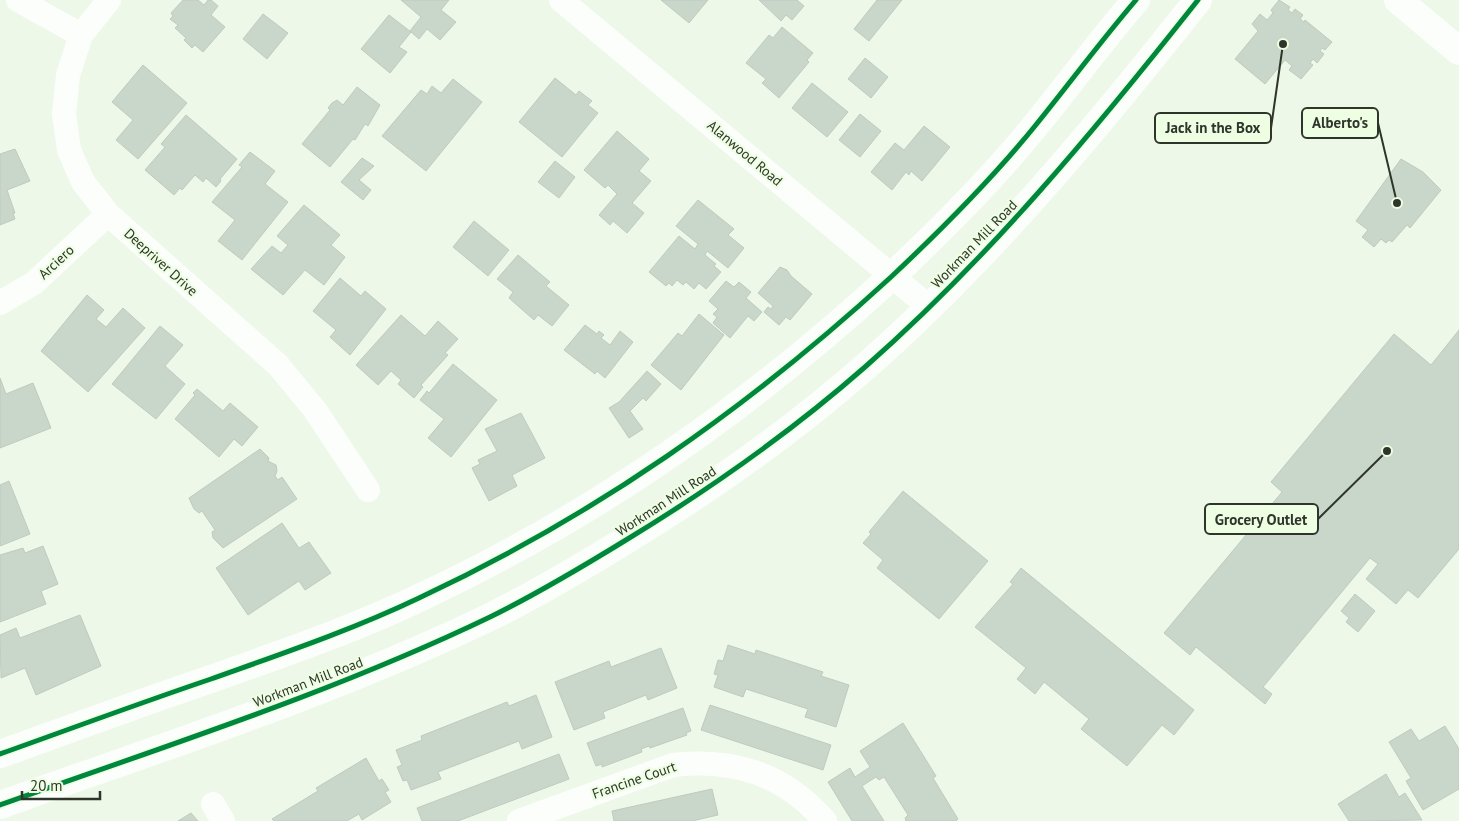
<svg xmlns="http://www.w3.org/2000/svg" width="1459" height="821" viewBox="0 0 1459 821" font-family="'PT Sans',sans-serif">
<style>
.building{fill:#c9d7ca;stroke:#c0cac0}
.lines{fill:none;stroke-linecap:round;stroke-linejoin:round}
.minor{stroke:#fcfefc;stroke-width:24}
.tertiary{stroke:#fcfefc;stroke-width:28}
.secondary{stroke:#fcfefc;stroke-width:28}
.cycleway-casing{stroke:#edfee3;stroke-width:8}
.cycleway{stroke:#00873e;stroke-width:5}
.labels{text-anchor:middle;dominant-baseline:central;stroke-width:4.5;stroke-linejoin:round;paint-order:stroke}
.street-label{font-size:14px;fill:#2f352b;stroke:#edfee3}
.leader{fill:none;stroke:#2f352b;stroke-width:2}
.callout-dot{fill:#2f352b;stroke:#edfee3;stroke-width:2}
.callout{fill:#edfee3;stroke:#2f352b;stroke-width:2}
.callout-label{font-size:15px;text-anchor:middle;font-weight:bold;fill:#2f352b}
</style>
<rect width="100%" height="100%" fill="#eef8e9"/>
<!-- building -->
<path class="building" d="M 183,0 L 198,0 L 204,5 L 208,0 L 211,0 L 218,6 L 211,15 L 225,27 L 203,52 L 195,45 L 192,48 L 184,40 L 186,38 L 175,28 L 178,25 L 170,19 L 173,16 L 171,13 Z
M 401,0 L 449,0 L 441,10 L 456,22 L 440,40 L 427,29 L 419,39 L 410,31 L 421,17 Z
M 661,0 L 708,0 L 689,23 Z
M 759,0 L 797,0 L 804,6 L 792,20 L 786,15 L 781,21 Z
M 877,0 L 902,0 L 869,41 L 854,29 Z
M 1279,0 L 1290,7 L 1288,10 L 1292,13 L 1295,9 L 1303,15 L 1300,19 L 1304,22 L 1305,20 L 1332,42 L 1325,50 L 1322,48 L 1320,51 L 1324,54 L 1317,63 L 1313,59 L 1310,63 L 1313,65 L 1301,79 L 1289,70 L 1292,66 L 1285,60 L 1265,84 L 1235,59 L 1258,31 L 1252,24 L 1260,14 L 1267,20 L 1273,13 L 1271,10 Z
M 263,14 L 288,33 L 267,59 L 243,39 Z
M 389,15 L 411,32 L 399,47 L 407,52 L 390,73 L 361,49 Z
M 782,27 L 813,53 L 807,60 L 809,62 L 779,98 L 762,83 L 766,79 L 746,63 L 769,35 L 773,38 Z
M 865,58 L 888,77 L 871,98 L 848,79 Z
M 143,65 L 187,103 L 138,159 L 116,140 L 133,120 L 112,102 Z
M 555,78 L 576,95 L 579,91 L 592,101 L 588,105 L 598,113 L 562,157 L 519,122 Z
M 453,79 L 482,102 L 426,171 L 382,136 L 421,90 L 427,94 L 432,86 L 441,93 Z
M 812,83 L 848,112 L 827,137 L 792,108 Z
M 357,87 L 380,105 L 368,126 L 365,124 L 355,140 L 353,139 L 330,167 L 302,144 L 330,110 L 328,108 L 332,103 L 337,100 L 343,105 Z
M 860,114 L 881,131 L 860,157 L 839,140 Z
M 186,115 L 237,159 L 220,179 L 221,181 L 216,187 L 206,178 L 203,182 L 195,175 L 182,190 L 180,188 L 174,195 L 145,170 L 165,147 L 161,144 Z
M 924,126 L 950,147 L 922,181 L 911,171 L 909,175 L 906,172 L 892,190 L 871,172 L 895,143 L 904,150 Z
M 617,131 L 649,159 L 639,171 L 651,181 L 632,203 L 644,213 L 627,233 L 613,221 L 610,225 L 599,215 L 617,194 L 608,185 L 605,188 L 584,170 Z
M 15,149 L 30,181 L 7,190 L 15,213 L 13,213 L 15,219 L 0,225 L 0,154 Z
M 250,152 L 275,171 L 265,184 L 288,202 L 242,260 L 218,241 L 235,220 L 212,202 L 242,167 L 239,165 Z
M 362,158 L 374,166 L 359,180 L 371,190 L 363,200 L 341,182 Z
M 1401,159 L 1423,172 L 1441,190 L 1410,228 L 1407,225 L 1392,242 L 1389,240 L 1386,243 L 1381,239 L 1374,247 L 1362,237 L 1368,230 L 1356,221 Z
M 555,161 L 575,177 L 559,198 L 538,182 Z
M 698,200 L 734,229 L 728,235 L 744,248 L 728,268 L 707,251 L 705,255 L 716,264 L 714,266 L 721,272 L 706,289 L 699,283 L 694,289 L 686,282 L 683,285 L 677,280 L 672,286 L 669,283 L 666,286 L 649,272 L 679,236 L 695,249 L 698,244 L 676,226 Z
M 304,205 L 340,235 L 331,245 L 345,257 L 324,285 L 305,270 L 283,295 L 251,269 L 272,246 L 281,253 L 288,245 L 277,236 Z
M 474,221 L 509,250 L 488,276 L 453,247 Z
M 518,255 L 550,282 L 546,286 L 569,305 L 552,326 L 538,315 L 534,320 L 509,298 L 513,292 L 497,279 Z
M 780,267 L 787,270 L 791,276 L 812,294 L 790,320 L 786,317 L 779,325 L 764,312 L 768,307 L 771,309 L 773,306 L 758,293 Z
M 340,278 L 361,296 L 365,291 L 386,309 L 350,355 L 330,337 L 336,330 L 313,311 Z
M 726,281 L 734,287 L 739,282 L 751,292 L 746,298 L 762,312 L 754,321 L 748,316 L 730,338 L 713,323 L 717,317 L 713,314 L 718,309 L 709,301 Z
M 87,295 L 104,310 L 96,319 L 106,327 L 123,308 L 145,328 L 88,392 L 41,351 Z
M 699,314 L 724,335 L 681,390 L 651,365 L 678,333 L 682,336 Z
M 401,315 L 425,336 L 438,321 L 458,339 L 445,353 L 448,355 L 421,385 L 423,387 L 414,398 L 398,384 L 401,380 L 391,371 L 378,385 L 356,365 Z
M 585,325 L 597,334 L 599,331 L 604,335 L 601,338 L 610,345 L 620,331 L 633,342 L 605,378 L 597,371 L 595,374 L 564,350 Z
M 160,326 L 183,345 L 165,366 L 185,384 L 156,419 L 112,384 Z
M 1459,330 L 1459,549 L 1418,598 L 1408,590 L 1396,604 L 1366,579 L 1378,564 L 1370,558 L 1263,687 L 1272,694 L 1265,704 L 1196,647 L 1190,655 L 1164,633 L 1282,492 L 1271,482 L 1394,334 L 1431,365 Z
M 453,364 L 497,400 L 451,457 L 428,438 L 444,419 L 420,400 L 427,391 L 429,393 Z
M 647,371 L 661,384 L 646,401 L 643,398 L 630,411 L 643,429 L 629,438 L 609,408 L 619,402 Z
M 0,378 L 6,394 L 33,383 L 51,428 L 0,448 Z
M 197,389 L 223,411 L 230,403 L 258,427 L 242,446 L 234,439 L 219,457 L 175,419 L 195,395 L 193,393 Z
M 521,413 L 545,458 L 512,475 L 517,486 L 489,501 L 472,468 L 480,464 L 478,460 L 497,451 L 485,429 Z
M 260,449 L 269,458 L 268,461 L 276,465 L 277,471 L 275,476 L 278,480 L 282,477 L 297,499 L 223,548 L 213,538 L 212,532 L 215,530 L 202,511 L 199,513 L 194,509 L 189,498 Z
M 9,481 L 30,534 L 0,546 L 0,485 Z
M 903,491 L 988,561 L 939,619 L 877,568 L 883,560 L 863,543 L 871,534 L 869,532 Z
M 282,523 L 299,548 L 309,542 L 331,573 L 305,590 L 299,581 L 248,615 L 216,568 Z
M 43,546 L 58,584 L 41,591 L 46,604 L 0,622 L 0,555 L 23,548 L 25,553 Z
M 1021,568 L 1194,710 L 1174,735 L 1162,725 L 1127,766 L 1081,729 L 1089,719 L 1044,682 L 1035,694 L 1017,679 L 1026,668 L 975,627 L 1013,584 L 1010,582 Z
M 1355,594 L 1375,611 L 1358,632 L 1346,622 L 1349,618 L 1341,611 Z
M 80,615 L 101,666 L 36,695 L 25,668 L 1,678 L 0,635 L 16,628 L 20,638 Z
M 728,645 L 755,654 L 756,650 L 823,672 L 821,676 L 849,685 L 836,727 L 805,717 L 808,709 L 746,689 L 743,697 L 714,687 L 718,675 L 714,674 L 718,660 L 723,661 Z
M 661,648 L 677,688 L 648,700 L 646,695 L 603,712 L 605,718 L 574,730 L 555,682 L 609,661 L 611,667 Z
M 536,695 L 552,737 L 522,749 L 519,741 L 438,772 L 441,779 L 411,790 L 407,780 L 403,781 L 397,767 L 402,765 L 396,750 L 422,740 L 421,736 L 507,702 L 509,706 Z
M 710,705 L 831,745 L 823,770 L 701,730 Z
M 683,708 L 691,731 L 686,733 L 687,735 L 650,748 L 649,746 L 641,749 L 642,752 L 602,767 L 602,764 L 596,766 L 587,743 Z
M 903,723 L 936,776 L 933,778 L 958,819 L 956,821 L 906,821 L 905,818 L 908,815 L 884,777 L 879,780 L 876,777 L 862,786 L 884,821 L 852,821 L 828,782 L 850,768 L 855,777 L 870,767 L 860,751 Z
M 1445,726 L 1459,749 L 1459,789 L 1423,810 L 1406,781 L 1411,778 L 1389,742 L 1411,729 L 1419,741 Z
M 559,754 L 569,779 L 458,821 L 422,821 L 417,808 Z
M 366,758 L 379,781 L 382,779 L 389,790 L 385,792 L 391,802 L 362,820 L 359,814 L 347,821 L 274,821 L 272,819 L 318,791 L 316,788 Z
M 1386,774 L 1399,797 L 1405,793 L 1422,820 L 1349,821 L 1338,804 Z
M 712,789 L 718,815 L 692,821 L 614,821 L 612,811 Z
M 191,813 L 198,821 L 178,821 Z"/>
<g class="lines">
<!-- minor -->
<path class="minor" d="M 18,0 L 81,35
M 109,0 L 81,35 L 68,75 L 64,114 L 69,150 L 83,182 L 108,214 L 278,365 L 315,410 L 368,490
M 561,0 L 929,307
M 0,303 L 34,283 L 108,214
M 213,804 L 223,821
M 519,821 L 673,765 C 734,758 784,774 825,821"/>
<!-- tertiary -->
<path class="tertiary" d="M 1398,0 L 1459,51"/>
<!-- secondary -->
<path class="secondary" d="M 0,754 C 70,729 140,703 211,679 C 281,654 352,630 419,598 C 596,515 747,409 891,277 C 941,230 992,179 1035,126 C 1069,84 1101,41 1136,0
M 0,805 C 165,746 332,693 490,617 C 537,594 582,567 626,540 C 710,489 791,432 865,367 C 989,258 1096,129 1198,0"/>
<defs>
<path id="cycleway" d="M 0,754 C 70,729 140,703 211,679 C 281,654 352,630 419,598 C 596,515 747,409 891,277 C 941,230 992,179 1035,126 C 1069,84 1101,41 1136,0
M 0,805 C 165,746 332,693 490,617 C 537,594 582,567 626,540 C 710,489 791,432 865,367 C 989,258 1096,129 1198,0"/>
</defs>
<!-- cycleway casing -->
<use href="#cycleway" class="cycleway-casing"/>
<!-- cycleway -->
<use href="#cycleway" class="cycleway"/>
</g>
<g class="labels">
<!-- street labels -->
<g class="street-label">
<text transform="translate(745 153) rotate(40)">Alanwood Road</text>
<text transform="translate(974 244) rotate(-46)">Workman Mill Road</text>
<text transform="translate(56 262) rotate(-43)">Arciero</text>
<text transform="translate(161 262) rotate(42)">Deepriver Drive</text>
<text transform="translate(666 501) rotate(-33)">Workman Mill Road</text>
<text transform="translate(308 682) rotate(-21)">Workman Mill Road</text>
<text transform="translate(634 780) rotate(-19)">Francine Court</text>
</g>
</g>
<!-- callouts -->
<path class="leader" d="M1397 203L1378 123M1283 44L1271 128M1387 451L1318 519"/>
<g class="callout-dot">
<circle cx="1397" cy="203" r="5"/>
<circle cx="1283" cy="44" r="5"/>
<circle cx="1387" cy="451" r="5"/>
</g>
<g class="callout">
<rect x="1302" y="108" width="76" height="30" rx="5"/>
<rect x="1155" y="113" width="116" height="30" rx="5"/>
<rect x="1205" y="504" width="113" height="30" rx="5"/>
</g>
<g class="callout-label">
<text x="1340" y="128">Alberto's</text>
<text x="1213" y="133">Jack in the Box</text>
<text x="1261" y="525">Grocery Outlet</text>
</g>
<!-- scale -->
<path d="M22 791v8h78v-8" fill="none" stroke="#2f352b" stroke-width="2.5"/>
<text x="30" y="791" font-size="15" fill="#2f352b" stroke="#edfee3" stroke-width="4" paint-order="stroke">20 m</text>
</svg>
